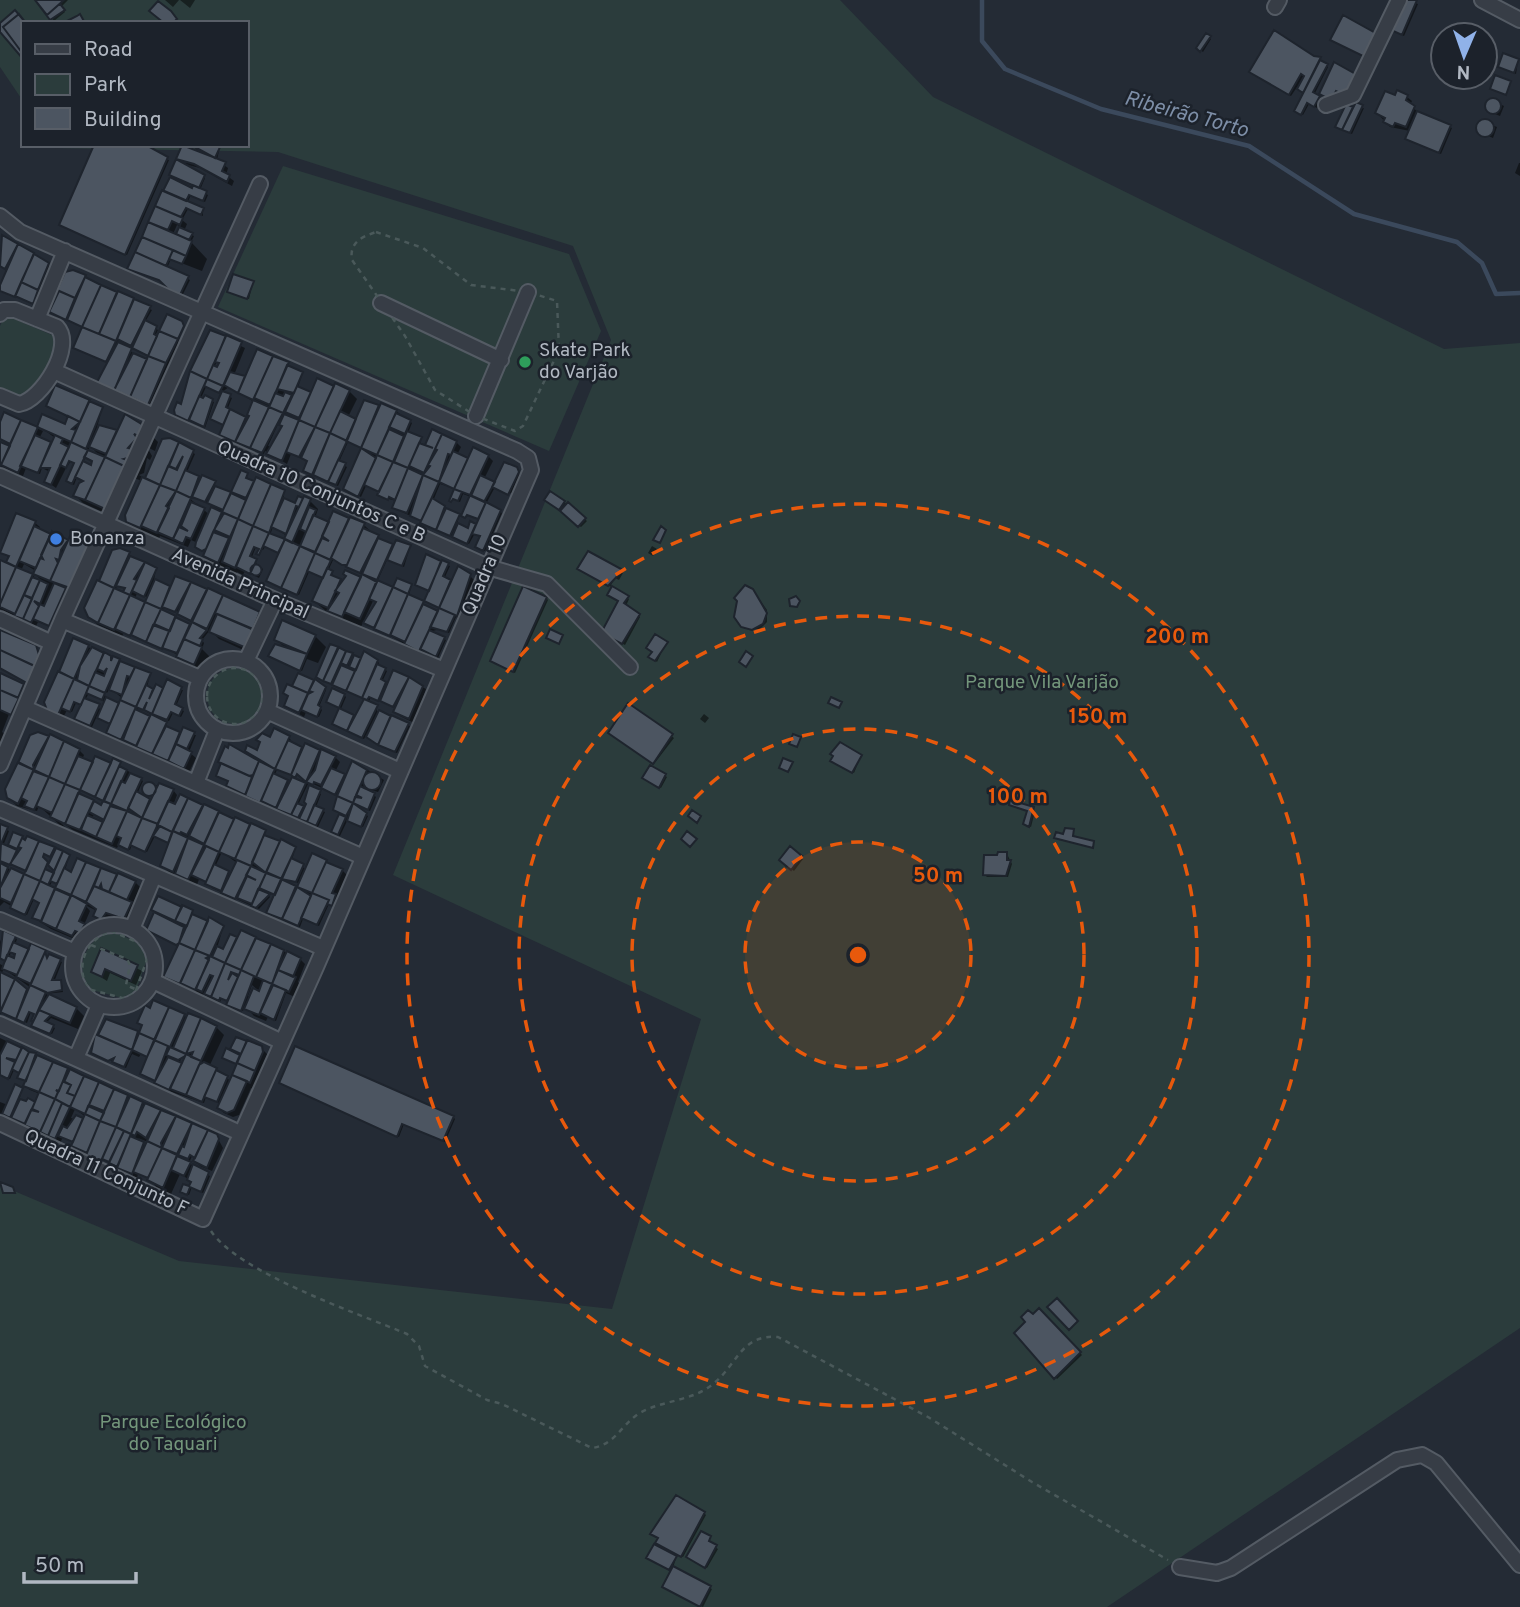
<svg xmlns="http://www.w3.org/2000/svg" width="1520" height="1607" viewBox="0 0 1520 1607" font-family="Overpass,sans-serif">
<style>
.green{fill:#2b3c3c}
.shadow{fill:#0007;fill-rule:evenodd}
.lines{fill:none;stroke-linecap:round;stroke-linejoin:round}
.stream{stroke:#3b495c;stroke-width:4.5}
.building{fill:#4c5561;stroke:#1e242d;stroke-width:2}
.minor-casing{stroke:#545b64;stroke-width:18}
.path{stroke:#4a595a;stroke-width:2.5;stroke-dasharray:5 5;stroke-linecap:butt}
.minor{stroke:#373d46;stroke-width:14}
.ring{fill:none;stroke:#e8590c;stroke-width:3.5;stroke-dasharray:12 9}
.leisure-dot{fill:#2e9e5b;stroke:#1c222b;stroke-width:2.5}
.shop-dot{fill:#3f7fe0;stroke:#1c222b;stroke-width:2.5}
.labels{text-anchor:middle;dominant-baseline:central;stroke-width:5;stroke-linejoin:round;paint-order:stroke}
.poi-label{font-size:19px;fill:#b1b8c2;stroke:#1c222b;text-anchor:start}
.street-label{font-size:19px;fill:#b1b8c2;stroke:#1c222b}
.park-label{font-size:19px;fill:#73967b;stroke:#1c222b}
.water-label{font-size:21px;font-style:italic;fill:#7d8ea7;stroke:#1c222b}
.centre{fill:#e8590c;stroke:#1c222b;stroke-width:3.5}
.ring-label{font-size:21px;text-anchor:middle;font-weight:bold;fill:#e8590c;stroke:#1c222b;stroke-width:5;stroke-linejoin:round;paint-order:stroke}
</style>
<rect width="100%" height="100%" fill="#242b35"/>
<!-- green -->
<path class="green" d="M 0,0 L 840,0 L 933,97 L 1444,349 L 1520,343 L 1520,1328 L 1107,1607 L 0,1607 L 0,1185 L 179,1261 L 612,1309 L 701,1019 L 393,875 L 611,340 L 573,246 L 278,152 L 54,148 L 53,145 L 247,145 L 247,23 L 23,23 L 23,101 L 0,67 Z
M 283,166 L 569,254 L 601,331 L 549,451 L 218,307 Z
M 5,315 L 59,338 L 31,403 L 0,390 L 0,326 Z
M207 696a28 28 0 1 1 56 0a28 28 0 1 1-56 0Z
M 111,931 L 144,945 L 149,954 L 135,993 L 126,999 L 88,989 C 75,966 85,940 111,931 Z"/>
<!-- shadow -->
<path class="shadow" d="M 37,0 L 68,0 L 61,7 L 65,12 L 54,21 Z
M 165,0 L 179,0 L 173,7 Z
M 180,0 L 195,0 L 190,8 Z
M 1407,0 L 1418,4 L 1404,36 L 1395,31 Z
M 1207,36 L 1211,39 L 1203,52 L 1198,48 Z
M 1313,57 L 1320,59 L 1328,67 L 1314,95 L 1321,99 L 1317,108 L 1309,104 L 1303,115 L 1298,112 L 1305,93 L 1297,87 L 1291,96 L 1253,74 Z
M 1518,61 L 1516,74 L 1500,67 Z
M 1396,97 L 1407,97 L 1412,101 L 1410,105 L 1419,113 L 1452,128 L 1441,154 L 1409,141 L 1410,131 L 1390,127 L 1377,113 Z
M 1489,99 L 1504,106 L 1500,116 L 1485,110 Z
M 1347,106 L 1354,110 L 1364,108 L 1352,134 L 1339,128 Z
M 1481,121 L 1497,127 L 1493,138 L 1477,131 Z
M 193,145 L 220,146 L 217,160 L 228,168 L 226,175 L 234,181 L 232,186 L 200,168 L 184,164 L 205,178 L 200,190 L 208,195 L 205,202 L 191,195 L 187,203 L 203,210 L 203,216 L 188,209 L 182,220 L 187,224 L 184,231 L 194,236 L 191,242 L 207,259 L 202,271 L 171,259 L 167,268 L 190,280 L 182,296 L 172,291 L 163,281 L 129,268 L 157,206 L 193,190 L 195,186 L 171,174 L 184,146 L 198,152 ZM 177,225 L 181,227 L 178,233 L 183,239 L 173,234 Z
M 95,147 L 169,160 L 127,255 L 61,225 Z
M 1519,163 L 1520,163 L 1520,176 L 1515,173 Z
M 3,238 L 50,267 L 35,305 L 0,290 L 9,270 L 0,266 Z
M 85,277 L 111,307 L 99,324 L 104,326 L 113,308 L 114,292 L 152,310 L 145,322 L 158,330 L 155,336 L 158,339 L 183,325 L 178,343 L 181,346 L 171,367 L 168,365 L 150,405 L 103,388 L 109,363 L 77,349 L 83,328 L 52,312 L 61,292 L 59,290 ZM 119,340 L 150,356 L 148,361 L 117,344 Z
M 253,282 L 249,299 L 231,293 Z
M 211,332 L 245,348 L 234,375 L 246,379 L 272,358 L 302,374 L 298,388 L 312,394 L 349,391 L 357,399 L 348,417 L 357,421 L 378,406 L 396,411 L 412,423 L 408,433 L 421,439 L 420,446 L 436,455 L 456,442 L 461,447 L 457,455 L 469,461 L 488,456 L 493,461 L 484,479 L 496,484 L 516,469 L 523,478 L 515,495 L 495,487 L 486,504 L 502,513 L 485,551 L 479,549 L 482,536 L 474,535 L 469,544 L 396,509 L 397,501 L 381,497 L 381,493 L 366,486 L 361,497 L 347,490 L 346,488 L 363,448 L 348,442 L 339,462 L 347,467 L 338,486 L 307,473 L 309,462 L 291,454 L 287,464 L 265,451 L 264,454 L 223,437 L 225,425 L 214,420 L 223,394 L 206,387 L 201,398 L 214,402 L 205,428 L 179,416 ZM 217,361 L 220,364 L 218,370 L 214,368 ZM 282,381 L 276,396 L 273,393 ZM 229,387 L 254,402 L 247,421 L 227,410 L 232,398 L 222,392 ZM 286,412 L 301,419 L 300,423 L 285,416 ZM 279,422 L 283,423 L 275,447 L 268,446 ZM 397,447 L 402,449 L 390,470 ZM 414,470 L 426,474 L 431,480 L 413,472 ZM 440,484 L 456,489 L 454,499 L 460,502 L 463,494 L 471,497 L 465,518 L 469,515 L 480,520 L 477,526 L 472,524 L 469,530 L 457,525 L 459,516 L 433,501 Z
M 48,406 L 102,409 L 97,427 L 118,434 L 142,426 L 158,442 L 155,451 L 147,447 L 152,456 L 150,460 L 147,458 L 144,473 L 139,475 L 152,483 L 147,477 L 178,444 L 195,454 L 187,472 L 201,481 L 203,477 L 215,483 L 215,488 L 232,495 L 241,473 L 255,483 L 284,492 L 284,500 L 296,505 L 302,499 L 310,501 L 318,509 L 315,518 L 330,524 L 334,514 L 364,525 L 382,542 L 395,547 L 410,547 L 404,567 L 388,558 L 376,584 L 394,589 L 398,580 L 411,586 L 409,596 L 429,608 L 447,614 L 448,612 L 426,602 L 431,592 L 427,556 L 450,566 L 444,579 L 452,582 L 469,575 L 474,580 L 462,620 L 456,617 L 449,633 L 440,629 L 429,632 L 446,640 L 438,658 L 408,646 L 364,621 L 358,632 L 345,627 L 314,601 L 325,578 L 309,572 L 299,595 L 270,582 L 280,554 L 265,547 L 263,550 L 256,547 L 251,559 L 263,569 L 259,578 L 245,571 L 243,575 L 237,572 L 235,578 L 221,572 L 205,556 L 207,550 L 199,549 L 198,543 L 191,540 L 188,547 L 160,536 L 157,543 L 144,538 L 128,521 L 142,481 L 134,478 L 116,518 L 83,503 L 75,495 L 84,484 L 77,477 L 74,485 L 70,483 L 76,463 L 71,461 L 66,468 L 56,488 L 46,481 L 50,472 L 42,468 L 40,474 L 26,468 L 23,476 L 0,466 L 0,444 L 11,448 L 12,444 L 0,439 L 0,427 L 5,414 L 43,431 L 39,439 L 52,444 L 55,438 L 39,426 L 66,427 L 69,418 ZM 90,446 L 101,457 L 88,451 ZM 86,456 L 93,464 L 91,467 L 83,463 ZM 184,494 L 207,503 L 208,501 L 220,513 L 226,514 L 217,530 L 220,513 L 210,515 ZM 273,527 L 287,536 L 285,541 L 270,535 ZM 216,531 L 233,538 L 231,543 L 215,534 ZM 312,533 L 331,538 L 330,543 L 312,535 ZM 334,558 L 338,563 L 363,575 L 344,584 L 328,571 ZM 373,601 L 377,602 L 367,619 L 365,618 Z
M 548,502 L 564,502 L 587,521 L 581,527 Z
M 17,515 L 35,523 L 40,527 L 39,531 L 50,536 L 68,543 L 86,545 L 97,555 L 81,597 L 68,593 L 51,627 L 38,622 L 36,626 L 0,609 L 0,561 L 7,565 L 10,558 L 1,552 ZM 24,564 L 36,571 L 34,576 L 21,571 ZM 35,574 L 46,585 L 33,579 Z
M 652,546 L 657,549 L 653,556 L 648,553 Z
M 120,550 L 156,569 L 154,580 L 171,589 L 176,578 L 259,614 L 266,622 L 252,654 L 219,639 L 210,630 L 202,640 L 204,643 L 202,649 L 209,656 L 202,670 L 186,665 L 179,656 L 164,647 L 151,645 L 133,635 L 124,633 L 122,636 L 98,625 L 89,616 ZM 119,583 L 126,590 L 124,594 L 115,590 ZM 137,593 L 149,598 L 145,604 L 135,599 ZM 164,608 L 180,612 L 184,618 L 193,623 L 191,628 L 162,610 Z
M 581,571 L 623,573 L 619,580 L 615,578 L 610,587 L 629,599 L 626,606 L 640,617 L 625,645 L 605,634 L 620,602 L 613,588 Z
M 755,593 L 767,610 L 767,622 L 760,629 L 745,629 L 742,626 Z
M 546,598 L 548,600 L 515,673 L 494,663 L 492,661 Z
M 0,632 L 40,652 L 43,660 L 32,686 L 0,668 Z
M 315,636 L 326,647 L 318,663 L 307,659 L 302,671 L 272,658 L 286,649 L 276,639 Z
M 666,643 L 657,662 L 651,656 L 654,652 Z
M 331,646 L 362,660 L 365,653 L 373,657 L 379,663 L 378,666 L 387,671 L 382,682 L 388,686 L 394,672 L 426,689 L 414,723 L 400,716 L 396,709 L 381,700 L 371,697 L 368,703 L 377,706 L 377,711 L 410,726 L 397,753 L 376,744 L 366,735 L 364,739 L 334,724 L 341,709 L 328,702 L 344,695 L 346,697 L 340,711 L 355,717 L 365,699 L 320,679 ZM 343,663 L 350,667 L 347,673 L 341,667 ZM 374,676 L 365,694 L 360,693 L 366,679 Z
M 88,647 L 150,674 L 147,688 L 155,691 L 183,690 L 176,706 L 184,711 L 181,717 L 173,713 L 169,721 L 160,717 L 170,730 L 181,735 L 196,735 L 189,752 L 196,758 L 189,772 L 124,739 L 110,735 L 112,724 L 97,716 L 92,727 L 78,721 L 82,706 L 76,703 L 72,712 L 67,710 L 63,718 L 54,715 ZM 110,688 L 123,699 L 119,706 L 103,694 L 103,689 L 107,693 ZM 89,693 L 106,703 L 102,710 L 85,700 ZM 139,707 L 152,715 L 151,719 L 137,712 Z
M 0,673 L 25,687 L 13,716 L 9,714 L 2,732 L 6,735 L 0,748 Z
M 299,675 L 326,690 L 319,707 L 322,710 L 319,717 L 306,712 L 304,717 L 286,706 L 289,697 L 285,693 L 293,689 Z
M 628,706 L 674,738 L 654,764 L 612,735 Z
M 704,714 L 709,718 L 705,723 L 700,719 Z
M 289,737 L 293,744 L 335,757 L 340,762 L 335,772 L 347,777 L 366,769 L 384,780 L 378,792 L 367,789 L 376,797 L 370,811 L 362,807 L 360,811 L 368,816 L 363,827 L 348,819 L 340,836 L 334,834 L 341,814 L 339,796 L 309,782 L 298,805 L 305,808 L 310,788 L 321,794 L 316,807 L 325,812 L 318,827 L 230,788 L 255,759 L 247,751 L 258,752 L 261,744 L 258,740 ZM 277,770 L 294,776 L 290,784 L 274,776 ZM 296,772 L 304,776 L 301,783 L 293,779 ZM 348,791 L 364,797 L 361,802 Z
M 48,738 L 79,750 L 84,755 L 82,760 L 93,764 L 111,765 L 113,761 L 143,781 L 137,794 L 151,803 L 154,798 L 144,792 L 148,783 L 173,790 L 177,795 L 174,803 L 177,804 L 187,799 L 236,819 L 280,845 L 295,848 L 292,861 L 306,869 L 342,870 L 347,875 L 337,897 L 340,900 L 334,908 L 329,904 L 319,926 L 303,919 L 300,927 L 285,921 L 298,893 L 291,891 L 283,920 L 270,914 L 276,895 L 263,889 L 270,897 L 259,909 L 212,888 L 200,877 L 196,887 L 170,873 L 162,866 L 170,843 L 155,836 L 147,852 L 132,845 L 130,850 L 119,844 L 117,848 L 73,830 L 57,819 L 65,827 L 60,825 L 39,806 L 37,811 L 17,806 L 8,797 ZM 76,788 L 99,799 L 104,802 L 102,807 L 86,799 ZM 117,806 L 139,813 L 137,817 L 115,810 ZM 94,814 L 106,820 L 104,825 L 92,819 ZM 222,852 L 237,863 L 231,876 L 215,867 ZM 242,876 L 258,877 L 258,883 ZM 290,879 L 300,884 L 306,895 L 288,885 Z
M 861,756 L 854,773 L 834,763 Z
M 651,767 L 667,777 L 661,788 L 646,780 Z
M 1011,804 L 1035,811 L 1031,827 L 1025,824 L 1029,811 Z
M 0,826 L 9,831 L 3,846 L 8,848 L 14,835 L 26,843 L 28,838 L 69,856 L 65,871 L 72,874 L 100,870 L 135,882 L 143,890 L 132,926 L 114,919 L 110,926 L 103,924 L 95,916 L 97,911 L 85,905 L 90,911 L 84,925 L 89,930 L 85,937 L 80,935 L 77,940 L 51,929 L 36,919 L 41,903 L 34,899 L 27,915 L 4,902 L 0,906 L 0,865 L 25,876 L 27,871 L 0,861 ZM 17,844 L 23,847 L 16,860 L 11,858 ZM 41,851 L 54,856 L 50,865 L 59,877 L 43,870 L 46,862 ZM 52,882 L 59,885 L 56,890 L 49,887 Z
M 1073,831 L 1074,838 L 1094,842 L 1094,848 L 1056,838 Z
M 790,848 L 803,859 L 794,871 L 781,860 Z
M 1007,854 L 1012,864 L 1008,877 L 987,877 L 985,875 Z
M 153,910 L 192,911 L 193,917 L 223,928 L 217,948 L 224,951 L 231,936 L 238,939 L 255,938 L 300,959 L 305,964 L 298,982 L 302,987 L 297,998 L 286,993 L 276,1021 L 268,1017 L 266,1021 L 254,1016 L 245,1006 L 243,1011 L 222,998 L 220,1002 L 170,982 L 165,977 L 179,947 L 148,929 L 156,913 ZM 172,919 L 188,927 L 186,932 L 171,922 ZM 227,968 L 241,974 L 238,980 ZM 252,985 L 261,993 L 251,997 L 248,996 Z
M 4,932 L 17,939 L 15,945 L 62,962 L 54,982 L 62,984 L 63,992 L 46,994 L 76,1008 L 84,1016 L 78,1029 L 51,1018 L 46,1023 L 55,1028 L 52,1034 L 33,1025 L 36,1014 L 31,1012 L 27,1023 L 3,1012 L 0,1014 L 0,964 L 5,967 L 7,961 L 0,958 L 0,942 ZM 11,952 L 16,957 L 15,960 L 9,958 ZM 4,969 L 31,988 L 29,993 L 14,980 L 1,974 Z
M 102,950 L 142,971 L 136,985 L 110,973 L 107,981 L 93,972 Z
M 184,1016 L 216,1027 L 224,1035 L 209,1067 L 231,1081 L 238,1065 L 224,1058 L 236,1039 L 261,1048 L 269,1056 L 260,1092 L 251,1088 L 239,1115 L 233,1117 L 224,1113 L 219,1108 L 221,1104 L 206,1097 L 204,1103 L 166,1090 L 157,1081 L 143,1075 L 149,1057 L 141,1054 L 139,1057 L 132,1054 L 126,1068 L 93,1052 L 98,1037 L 106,1040 L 100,1035 L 107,1021 L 140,1036 L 144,1027 L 139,1023 ZM 183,1054 L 187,1056 L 182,1065 L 179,1064 Z
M 0,1038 L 67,1070 L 86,1108 L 89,1108 L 100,1085 L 216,1135 L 223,1148 L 212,1171 L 200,1166 L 192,1156 L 189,1163 L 210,1176 L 203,1193 L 192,1187 L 189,1195 L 184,1193 L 184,1186 L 190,1188 L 193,1182 L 180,1174 L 171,1194 L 157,1188 L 150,1179 L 138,1174 L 137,1178 L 111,1163 L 78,1150 L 74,1143 L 63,1137 L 60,1143 L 56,1142 L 0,1113 L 0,1102 L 8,1105 L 22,1089 L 19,1101 L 35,1105 L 40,1094 L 30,1090 L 25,1086 L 27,1082 L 21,1079 L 21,1074 L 14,1070 L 10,1079 L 0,1075 L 0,1057 L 16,1065 L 26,1052 L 0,1055 ZM 75,1109 L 86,1117 L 84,1121 L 71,1118 ZM 138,1138 L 148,1142 L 146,1147 Z
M 283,1084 L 453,1117 L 455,1119 L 445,1142 L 404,1124 L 399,1137 Z
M 1039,1311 L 1082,1355 L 1057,1379 L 1017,1333 Z
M 704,1513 L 706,1515 L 683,1557 L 659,1545 Z
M 710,1538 L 710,1544 L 718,1549 L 707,1568 L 690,1559 Z
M 676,1558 L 673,1568 L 712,1589 L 703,1607 L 666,1589 L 672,1572 L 650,1560 Z"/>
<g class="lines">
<!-- stream -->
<path class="stream" d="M 982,0 L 982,41 L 1005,69 L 1101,109 L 1249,146 L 1354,214 L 1457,242 L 1482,263 L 1496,294 L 1520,293"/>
</g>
<!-- building -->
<path class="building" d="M 35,0 L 63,0 L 60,4 L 65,10 L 50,20 Z
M 35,0 L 64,0 L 47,15 Z
M 1405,0 L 1417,0 L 1402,35 L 1391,30 Z
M 158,1 L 171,11 L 177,19 L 173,23 L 164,23 L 149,11 Z
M 15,10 L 26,23 L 23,23 L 23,59 L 0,32 L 0,23 Z
M 19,14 L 26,23 L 23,23 L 23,54 L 3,27 Z
M 80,14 L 85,23 L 63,23 L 77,16 Z
M 1343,15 L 1379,35 L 1367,58 L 1330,40 Z
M 1274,30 L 1314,56 L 1321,57 L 1303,93 L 1297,89 L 1304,76 L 1301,74 L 1289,95 L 1249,72 Z
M 1206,33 L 1211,36 L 1200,52 L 1196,48 Z
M 1503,53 L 1519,59 L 1514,73 L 1498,67 Z
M 1320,60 L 1328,64 L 1313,92 L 1320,96 L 1314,107 L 1307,103 L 1301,115 L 1294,111 Z
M 1334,62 L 1359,76 L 1348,97 L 1336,91 L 1331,100 L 1319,94 Z
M 1495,75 L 1511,81 L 1506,95 L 1490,89 Z
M 1397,90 L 1408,95 L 1406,100 L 1415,106 L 1406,127 L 1395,123 L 1393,127 L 1383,122 L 1385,118 L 1375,113 L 1385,91 L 1395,95 Z
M1485 106a8 8 0 1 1 16 0a8 8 0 1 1-16 0Z
M 1356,102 L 1363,105 L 1350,133 L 1342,130 Z
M 1346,104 L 1353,107 L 1342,130 L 1335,127 Z
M 1417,111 L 1451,125 L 1439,153 L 1405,139 Z
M1476 128a9 9 0 1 1 18 0a9 9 0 1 1-18 0Z
M 90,145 L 146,145 L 168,157 L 125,255 L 59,225 L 93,147 Z
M 182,145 L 226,162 L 222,171 L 230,175 L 227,182 L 194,164 L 176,159 Z
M 191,145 L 221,145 L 215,158 Z
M 176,159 L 205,175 L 199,188 L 169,175 Z
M 170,177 L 192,188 L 193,185 L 207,191 L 203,201 L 189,195 L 186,201 L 163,191 Z
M 162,190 L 204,208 L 201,215 L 186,208 L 181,217 L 155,206 Z
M 155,206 L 183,218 L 180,225 L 172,221 L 168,230 L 148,222 Z
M 148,222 L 192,241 L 186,256 L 142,237 Z
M 179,227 L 193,233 L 189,240 L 176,234 Z
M 2,235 L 18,244 L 5,269 L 0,266 Z
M 142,237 L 173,250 L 166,266 L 135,252 Z
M 18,244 L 34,253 L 15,297 L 0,291 L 0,285 Z
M 173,250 L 186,256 L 182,264 L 169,259 Z
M 135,252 L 189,276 L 180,295 L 168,289 L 159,280 L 127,269 Z
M 34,254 L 49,263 L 38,290 L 21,282 Z
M 73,270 L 86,275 L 75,298 L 57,290 L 65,272 Z
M 233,274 L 254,281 L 247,299 L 227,292 Z
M 85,277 L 101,285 L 82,327 L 67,320 Z
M 21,282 L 38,290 L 33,304 L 15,296 Z
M 101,285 L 117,292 L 99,334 L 82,327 Z
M 59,291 L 75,298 L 66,320 L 49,312 Z
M 118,291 L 134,298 L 116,341 L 99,334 Z
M 134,299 L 151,306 L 131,346 L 117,339 Z
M 167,314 L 182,321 L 184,326 L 178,339 L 159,331 Z
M 145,320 L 157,326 L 154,334 L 157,336 L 148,356 L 132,348 Z
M 82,327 L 116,341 L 106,362 L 73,348 Z
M 210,330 L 226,336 L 207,379 L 190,371 Z
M 159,331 L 178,339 L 166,363 L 148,356 Z
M 226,335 L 242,342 L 223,386 L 207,379 L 213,365 L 217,367 L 219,363 L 215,362 Z
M 118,342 L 132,348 L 114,391 L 96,384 Z
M 257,349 L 273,356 L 253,400 L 238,393 Z
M 133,353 L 147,359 L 130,397 L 114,390 Z
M 148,356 L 166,363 L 148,405 L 130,397 Z
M 273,356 L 289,362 L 270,405 L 254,398 Z
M 287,365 L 303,372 L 294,393 L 277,389 Z
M 190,371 L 207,379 L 188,421 L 175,415 L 174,410 L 177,402 L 181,404 Z
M 230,372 L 245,376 L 238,393 L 224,385 Z
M 317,378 L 334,386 L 315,427 L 299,420 Z
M 207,379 L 223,386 L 219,393 L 204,386 Z
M 335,383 L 350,390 L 330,433 L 315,427 Z
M 55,385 L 90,400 L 80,422 L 46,406 Z
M 297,386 L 311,392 L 299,418 L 285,412 Z
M 222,391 L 231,394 L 226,407 L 230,409 L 223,425 L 210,419 Z
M 285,392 L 292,395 L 283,413 L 269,407 L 275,393 L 283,396 Z
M 205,395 L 213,399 L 204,427 L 189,420 L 199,396 L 203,398 Z
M 253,400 L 269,407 L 250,448 L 235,442 L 249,416 L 247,415 Z
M 364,400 L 379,405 L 361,448 L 346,441 Z
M 89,401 L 103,407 L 86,449 L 71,442 Z
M 381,403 L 397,410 L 377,455 L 361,448 Z
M 269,407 L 283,413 L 262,453 L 250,448 Z
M 230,409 L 246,417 L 235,442 L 219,435 Z
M 340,411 L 356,419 L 347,441 L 330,433 Z
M 4,412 L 21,420 L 10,444 L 0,439 L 0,422 Z
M 396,413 L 411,420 L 405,434 L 389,427 Z
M 42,414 L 65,424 L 68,416 L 80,422 L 72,429 L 76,430 L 71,442 L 37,427 Z
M 125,414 L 143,425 L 138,436 L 134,434 L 137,438 L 128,448 L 132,449 L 128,458 L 124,459 L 127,460 L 124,466 L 105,457 Z
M 284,414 L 299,420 L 282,461 L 266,454 L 282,426 L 279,425 Z
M 21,420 L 38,427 L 18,473 L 1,465 Z
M 299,420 L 315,427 L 299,457 L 286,452 Z
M 99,425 L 117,430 L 106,454 L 89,447 Z
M 315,427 L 330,433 L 312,475 L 303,471 L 307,461 L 301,458 Z
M 389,429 L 404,436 L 393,462 L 377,455 Z
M 432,429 L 442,434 L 424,473 L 409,466 L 419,443 L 433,448 L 425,445 Z
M 407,431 L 422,437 L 408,468 L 394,462 Z
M 330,433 L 347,441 L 328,482 L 313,475 Z
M 442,434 L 457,441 L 451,455 L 448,454 L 439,482 L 423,475 L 430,466 L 428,465 L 437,450 L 435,449 Z
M 35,435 L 51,442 L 38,473 L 20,466 Z
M 55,435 L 63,439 L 61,443 L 69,447 L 51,485 L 44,482 L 50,468 L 40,468 Z
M 170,438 L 179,442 L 160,485 L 145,478 L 162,439 Z
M 0,442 L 10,446 L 1,465 L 0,465 Z
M 71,442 L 88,450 L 72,484 L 66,481 L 74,463 L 69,461 L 66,468 L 60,465 Z
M 179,442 L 194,450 L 176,491 L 160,485 L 168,466 L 177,470 L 183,456 L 176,469 L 169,466 Z
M 473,447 L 489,455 L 470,495 L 454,489 Z
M 361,448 L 376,458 L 358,497 L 343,489 Z
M 88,450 L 105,457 L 85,500 L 73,496 L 79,483 L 83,481 L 75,477 L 83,461 L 91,465 L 92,461 L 84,457 Z
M 453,451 L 468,458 L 454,489 L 439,482 Z
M 377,455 L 393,462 L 379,492 L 364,485 Z
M 105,457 L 124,466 L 105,509 L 85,500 Z
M 338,460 L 346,463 L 336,485 L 328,482 Z
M 393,462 L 408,468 L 395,500 L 389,497 L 388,500 L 377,495 Z
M 504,462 L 517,467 L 519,472 L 508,495 L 492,487 Z
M 408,468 L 423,475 L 407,513 L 392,508 Z
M 185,470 L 199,476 L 191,498 L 176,491 Z
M 241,470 L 248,473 L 246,478 L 254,481 L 246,498 L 231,492 Z
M 202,475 L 216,481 L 205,502 L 192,497 Z
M 423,475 L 439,482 L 421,521 L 410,516 Z
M 480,475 L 495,482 L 484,502 L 471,496 Z
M 142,477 L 160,485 L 140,528 L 126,522 L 125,515 Z
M 256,477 L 271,484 L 253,526 L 238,519 Z
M 271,484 L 285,490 L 269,533 L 253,526 Z
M 160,485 L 176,491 L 166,506 L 169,508 L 157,533 L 141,526 Z
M 215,486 L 231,492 L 223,510 L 207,503 Z
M 454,489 L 462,492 L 458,501 L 453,499 L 451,502 L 449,501 Z
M 176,491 L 191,498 L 173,539 L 157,532 Z
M 550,491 L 565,501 L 559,510 L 544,500 Z
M 231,493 L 246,500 L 238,519 L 222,512 Z
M 470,495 L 486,502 L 478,519 L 467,515 L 465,518 L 461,516 Z
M 298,496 L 303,498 L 299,507 L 296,506 L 286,534 L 271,527 L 284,498 L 295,503 Z
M 304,496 L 311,499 L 292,543 L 284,539 Z
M 432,498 L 445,506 L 436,530 L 420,523 Z
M 191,502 L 205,508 L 191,539 L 186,537 L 183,544 L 173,539 L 179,527 L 188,531 L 181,526 Z
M 486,502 L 501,510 L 483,551 L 475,547 L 480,536 L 472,534 Z
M 568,502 L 586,518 L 578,527 L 560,511 Z
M 211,507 L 222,512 L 206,549 L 202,551 L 195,547 L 196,542 Z
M 309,507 L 316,510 L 306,532 L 300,529 Z
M 446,508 L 460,514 L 450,536 L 436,530 Z
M 333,511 L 349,518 L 330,560 L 315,553 L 322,538 L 329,541 L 322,536 Z
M 16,513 L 36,521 L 16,567 L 6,562 L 9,556 L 0,553 Z
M 224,513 L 238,519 L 230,537 L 214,530 Z
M 313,515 L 329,522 L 315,552 L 300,546 Z
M 350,517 L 365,523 L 347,565 L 342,565 L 331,558 Z
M 238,519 L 253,526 L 235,568 L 222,562 Z
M 470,521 L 476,524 L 467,544 L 452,537 L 458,523 L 468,528 Z
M 34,526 L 51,534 L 36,568 L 19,561 Z
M 253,526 L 269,533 L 259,555 L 256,554 L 259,549 L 254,547 L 250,556 L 257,559 L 250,574 L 236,567 Z
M 661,526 L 666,530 L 660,543 L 653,540 Z
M 363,528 L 379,535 L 360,573 L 346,567 Z
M 52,531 L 68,540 L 61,550 L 59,560 L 56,559 L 58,563 L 50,581 L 33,574 L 40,558 L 43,559 L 41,555 Z
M 213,532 L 229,538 L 218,563 L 203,556 Z
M 269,533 L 285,539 L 278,553 L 263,546 Z
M 70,536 L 87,543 L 88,547 L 70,588 L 50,581 Z
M 378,538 L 393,544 L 377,580 L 362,574 Z
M 285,539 L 300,546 L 281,588 L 266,581 Z
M 396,540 L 411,545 L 402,566 L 387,560 Z
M 300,546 L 315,553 L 297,595 L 281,588 Z
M 120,548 L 130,552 L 114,588 L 99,581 L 112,550 Z
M 588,551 L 623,570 L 608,586 L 577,569 Z
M 315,553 L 331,560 L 323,578 L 307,571 Z
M 426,554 L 441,561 L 429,591 L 415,585 Z
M 130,556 L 145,562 L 134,579 L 137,580 L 130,595 L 123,592 L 125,588 L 116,586 Z
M 0,560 L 16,567 L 0,604 Z
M 442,560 L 449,563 L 443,576 L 451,580 L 439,608 L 424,601 Z
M 145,562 L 157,568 L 144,597 L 132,591 Z
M250.5 570a5.5 5.5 0 1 1 11 0a5.5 5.5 0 1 1-11 0Z
M 458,566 L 471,574 L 457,616 L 439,608 Z
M 16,567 L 33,574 L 15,614 L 0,607 L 0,604 Z
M 327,568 L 333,571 L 331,575 L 341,579 L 328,608 L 312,601 Z
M 345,570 L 361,577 L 342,617 L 327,611 L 339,593 L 335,591 L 346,576 L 343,574 Z
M 362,574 L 377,582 L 360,619 L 344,612 Z
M 175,576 L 191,582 L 175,612 L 162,607 Z
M 32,577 L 40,580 L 32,598 L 24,595 Z
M 397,578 L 412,584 L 408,594 L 393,587 Z
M 155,579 L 170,586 L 161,609 L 145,602 Z
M 40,580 L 48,584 L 40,604 L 34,601 L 39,606 L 31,623 L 23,619 Z
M 97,580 L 114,588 L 98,623 L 88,617 L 84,608 Z
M 377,580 L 393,587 L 374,628 L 363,623 L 376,602 L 369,599 Z
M 191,582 L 207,589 L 191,621 L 177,614 Z
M 54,583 L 66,588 L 49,626 L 33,619 L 40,604 L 44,606 Z
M 745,585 L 753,589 L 767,613 L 763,624 L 752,630 L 741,627 L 734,617 L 737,601 L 734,598 Z
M 523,586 L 547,597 L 513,672 L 490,661 Z
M 612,586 L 629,596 L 624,603 L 640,614 L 622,644 L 601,633 L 618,601 L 607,595 Z
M 393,587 L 408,594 L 390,636 L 374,629 Z
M 114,588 L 130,595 L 114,630 L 98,623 Z
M 208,588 L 223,595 L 207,629 L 192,622 Z
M 408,594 L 424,601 L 405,642 L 390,635 Z
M 24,595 L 32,599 L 23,619 L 14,616 Z
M 130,595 L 145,602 L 130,636 L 115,629 Z
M 223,595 L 260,612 L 253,629 L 215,613 Z
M 796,596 L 800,601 L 797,607 L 790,606 L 789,599 Z
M 145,602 L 161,609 L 146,642 L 131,635 Z
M 423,604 L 438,611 L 419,652 L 404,644 Z
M 439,608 L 455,615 L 447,632 L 430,627 Z
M 161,609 L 176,616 L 170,631 L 154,624 Z
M 217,614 L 254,630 L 244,647 L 209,632 Z
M 175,617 L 190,624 L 177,653 L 162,648 Z
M 282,620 L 316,635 L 307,654 L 274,640 Z
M 192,622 L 207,630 L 200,638 L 203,639 L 200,646 L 184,639 Z
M 153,625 L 169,631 L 162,649 L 146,642 Z
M 550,629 L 563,635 L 559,644 L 546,638 Z
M 0,630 L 36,645 L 39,655 L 34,666 L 0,650 Z
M 429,630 L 445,637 L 436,657 L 420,649 Z
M 655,634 L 668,642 L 655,661 L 648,657 L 652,652 L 646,648 Z
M 73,638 L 89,645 L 74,679 L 59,672 Z
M 184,639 L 202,647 L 194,665 L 176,657 Z
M 275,644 L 307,654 L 300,671 L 268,656 Z
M 330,644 L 339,647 L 323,681 L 316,677 Z
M 92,647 L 104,653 L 89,686 L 77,680 L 80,666 Z
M 338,647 L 346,651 L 331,684 L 323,681 Z
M 0,650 L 35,666 L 27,683 L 0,668 Z
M 346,651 L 353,653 L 347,666 L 341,663 Z
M 364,651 L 378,660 L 362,698 L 346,691 Z
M 746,651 L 753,656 L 746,667 L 739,662 Z
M 104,652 L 111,656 L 111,661 L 113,656 L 120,659 L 105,693 L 89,686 L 95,672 L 104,676 L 107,668 L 104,672 L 97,669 Z
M 354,655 L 361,658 L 356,670 L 349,667 Z
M 120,661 L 135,667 L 130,677 L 127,676 L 122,695 L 109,690 Z
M 377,664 L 386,668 L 381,679 L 386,682 L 378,701 L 369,697 L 367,700 L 362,698 Z
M 341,665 L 355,671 L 346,691 L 332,685 Z
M 135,667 L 151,673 L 136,707 L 120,700 Z
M 393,670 L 409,677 L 393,707 L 380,701 Z
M 58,671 L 74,679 L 58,715 L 47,710 L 44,702 Z
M 0,673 L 24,684 L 18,698 L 0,690 Z
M 298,673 L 314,680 L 308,693 L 292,686 Z
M 409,677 L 423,686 L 409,719 L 393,712 Z
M 74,679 L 89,686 L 81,705 L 74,702 L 70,712 L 61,708 Z
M 167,679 L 182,687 L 175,704 L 183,708 L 179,716 L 171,712 L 167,720 L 152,714 Z
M 315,679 L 326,687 L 318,705 L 321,707 L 317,717 L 301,710 L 308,694 L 312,692 L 309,691 Z
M 156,684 L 163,688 L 152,714 L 144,710 L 147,702 L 143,710 L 136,707 L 146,685 L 153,689 L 149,699 Z
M 287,684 L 308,693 L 299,713 L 284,706 L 288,696 L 283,693 Z
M 89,686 L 105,693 L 102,700 L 86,693 Z
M 332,688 L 345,694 L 339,708 L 326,702 Z
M 0,690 L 19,698 L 11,715 L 0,710 Z
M 106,697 L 119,703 L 110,724 L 97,718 Z
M 831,697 L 842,702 L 839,708 L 828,703 Z
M 84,698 L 100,704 L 90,726 L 74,719 Z
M 364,699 L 378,705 L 362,738 L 347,731 Z
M 120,700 L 136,707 L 121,740 L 106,733 Z
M 628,703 L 673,734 L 653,764 L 608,733 Z
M 339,708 L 354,715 L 347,731 L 332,724 Z
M 135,709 L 150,716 L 136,746 L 123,740 Z
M 379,710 L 391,716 L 378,745 L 366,737 Z
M 151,714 L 167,722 L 152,754 L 136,747 Z
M 391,715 L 409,723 L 395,752 L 378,745 Z
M 166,726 L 180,732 L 168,761 L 152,754 Z
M 183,727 L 195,732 L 187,749 L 176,744 Z
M 274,728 L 290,736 L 275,769 L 245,751 L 247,745 L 257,750 L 260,742 L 256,740 L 262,733 L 270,737 Z
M 38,732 L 49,736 L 33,765 L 34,770 L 18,763 L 30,735 Z
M 50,734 L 64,741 L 49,777 L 34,770 Z
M 793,734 L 801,737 L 797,747 L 789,744 Z
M 288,740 L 302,747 L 291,775 L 275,769 Z
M 64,741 L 80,749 L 65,784 L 49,777 Z
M 840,742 L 862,755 L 852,773 L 830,761 L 833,756 L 830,754 Z
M 305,743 L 320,750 L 306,782 L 297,774 L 295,778 L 291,775 Z
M 176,744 L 192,752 L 184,769 L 168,761 Z
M 229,744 L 259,761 L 253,775 L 249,776 L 218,762 L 225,746 L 228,748 Z
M 321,749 L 336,756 L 321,785 L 314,782 L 313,785 L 306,782 L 315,770 Z
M 78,756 L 93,762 L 80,790 L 65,784 Z
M 95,756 L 111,763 L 95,797 L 80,790 Z
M 113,758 L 121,762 L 103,801 L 95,797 Z
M 783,758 L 793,762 L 788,772 L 779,768 Z
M 259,761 L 275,769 L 260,803 L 245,796 Z
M 352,761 L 367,770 L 353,803 L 337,796 Z
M 18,762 L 34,770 L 18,804 L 7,798 L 5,789 Z
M 221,763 L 252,777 L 245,795 L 226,786 L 228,781 L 216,776 Z
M 650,765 L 666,774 L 659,788 L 642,778 Z
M 119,766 L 127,770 L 111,804 L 104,801 Z
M 331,768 L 345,774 L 335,795 L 321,788 Z
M 33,771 L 49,777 L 34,810 L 24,806 L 27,801 L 21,798 Z
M363 781a9 9 0 1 1 18 0a9 9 0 1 1-18 0Z
M 130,773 L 142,778 L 127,811 L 111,804 L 121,781 L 125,783 Z
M 273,773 L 288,780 L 276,808 L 261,801 Z
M 49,777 L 65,784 L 52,813 L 36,806 Z
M 292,777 L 306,783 L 291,815 L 276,809 Z
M142 789a7 7 0 1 1 14 0a7 7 0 1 1-14 0Z
M 159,783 L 174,789 L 158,824 L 142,818 Z
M 65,784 L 80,790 L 65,824 L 50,817 Z
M 309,785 L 321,790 L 307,822 L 299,819 L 306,804 L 304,802 Z
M 360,786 L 375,793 L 368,810 L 353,803 L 355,797 L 362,798 L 356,795 Z
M 136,791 L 150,799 L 142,818 L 128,808 Z
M 78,793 L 94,800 L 80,830 L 65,824 Z
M 180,794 L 188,798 L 172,832 L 157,825 L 168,801 L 175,804 Z
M 337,796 L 353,803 L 346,816 L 333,810 Z
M 188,798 L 203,805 L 187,835 L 181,832 L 180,834 L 173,831 Z
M 1010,800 L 1034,807 L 1029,827 L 1023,824 L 1027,811 L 1009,805 Z
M 94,801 L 101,805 L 103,801 L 111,804 L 104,820 L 89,812 Z
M 297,803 L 304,806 L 298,818 L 291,815 Z
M 353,803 L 367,813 L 361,827 L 347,821 Z
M 204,804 L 219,811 L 204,844 L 189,836 Z
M 314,805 L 324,809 L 316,826 L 307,822 Z
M 110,806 L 127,811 L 112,844 L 96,837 Z
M 692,810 L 701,816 L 697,823 L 688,816 Z
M 127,811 L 142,818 L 128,850 L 118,845 L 121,838 L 116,836 Z
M 219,812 L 234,819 L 219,852 L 204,845 Z
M 339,814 L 346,817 L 338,835 L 331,832 Z
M 87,815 L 103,822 L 96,837 L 81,830 Z
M 235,817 L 250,824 L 235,859 L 219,852 Z
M 142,818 L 158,824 L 145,852 L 130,845 Z
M 251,823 L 266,830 L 251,866 L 235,859 Z
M 0,824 L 8,827 L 0,846 Z
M 160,826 L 172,832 L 168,843 L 153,836 Z
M 1065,828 L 1074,829 L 1073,836 L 1094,841 L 1093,848 L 1054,838 L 1056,832 L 1063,834 Z
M 173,831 L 188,838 L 173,872 L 160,866 Z
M 687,831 L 697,839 L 690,847 L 681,839 Z
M 13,832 L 23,836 L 17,849 L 8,845 Z
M 264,835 L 280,841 L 266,873 L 252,862 Z
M 27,836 L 39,841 L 26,871 L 10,864 L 21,848 L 18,847 L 22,838 L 25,840 Z
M 188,838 L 204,845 L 188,880 L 175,874 Z
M 281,839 L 296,847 L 282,879 L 266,872 Z
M 39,841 L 55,847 L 50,857 L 44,854 L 43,857 L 48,862 L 40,881 L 24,874 Z
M 1,843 L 17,850 L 10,865 L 0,861 Z
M 206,846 L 219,852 L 206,882 L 191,875 Z
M 790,846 L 802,856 L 791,870 L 779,860 Z
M 56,848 L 63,851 L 54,871 L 48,865 Z
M 63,851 L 70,855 L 57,884 L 50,881 Z
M 998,852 L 1007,852 L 1007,860 L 1011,860 L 1006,876 L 983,875 L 984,855 L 997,855 Z
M 312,853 L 327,860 L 312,893 L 297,887 Z
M 77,858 L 86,862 L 71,895 L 55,888 L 64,868 L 71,872 Z
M 291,858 L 304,864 L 296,882 L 281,879 Z
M 237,860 L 251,866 L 235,899 L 221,893 Z
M 86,862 L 101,868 L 86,902 L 71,895 Z
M 326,862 L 343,869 L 332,893 L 336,894 L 332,906 L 327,904 L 329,900 L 312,893 Z
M 0,863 L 8,867 L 0,888 Z
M 214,864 L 229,871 L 221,891 L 205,884 Z
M 251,866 L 266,873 L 252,904 L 237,898 L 247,876 L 256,880 L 246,875 Z
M 11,868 L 24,874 L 11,903 L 0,898 L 0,888 Z
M 101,868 L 117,874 L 109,892 L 102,889 L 101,884 L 99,888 L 94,886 Z
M 45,869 L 54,873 L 48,885 L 40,881 Z
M 118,873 L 136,881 L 127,900 L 109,892 Z
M 266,873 L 282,879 L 275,895 L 259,888 Z
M 24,874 L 40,881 L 25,915 L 10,908 Z
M 281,879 L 296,886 L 282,919 L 266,913 Z
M 40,881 L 55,888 L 41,921 L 32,918 L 39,903 L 32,899 Z
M 94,886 L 132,902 L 124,919 L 106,913 L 101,920 L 93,916 L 96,909 L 86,902 Z
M 297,887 L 311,896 L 298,926 L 282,919 Z
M 55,889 L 71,896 L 56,929 L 41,922 Z
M 258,889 L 270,894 L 256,908 L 251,906 Z
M 312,893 L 329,900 L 317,925 L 301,918 Z
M 71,895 L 87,904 L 79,921 L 85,924 L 80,933 L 75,931 L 72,936 L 56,929 Z
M 158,896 L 182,907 L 175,921 L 151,910 Z
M 182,905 L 193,910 L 187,926 L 175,921 Z
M 154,912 L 184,927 L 179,943 L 176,945 L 146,930 Z
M 192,914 L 208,921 L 195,950 L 179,943 Z
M 209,917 L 224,926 L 210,956 L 195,950 Z
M 3,930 L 16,936 L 5,961 L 0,958 Z
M 241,930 L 256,937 L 241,970 L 225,963 Z
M 230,934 L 237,937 L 225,963 L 212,957 L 217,946 L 223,949 Z
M 256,938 L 271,944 L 256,977 L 241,970 Z
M 13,942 L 29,949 L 17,975 L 2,969 L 7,955 L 14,958 L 15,954 L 9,952 Z
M 31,943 L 46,950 L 31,984 L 16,977 Z
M 179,943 L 195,950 L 180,984 L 163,977 Z
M 271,944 L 284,950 L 272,984 L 256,977 Z
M 101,948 L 138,965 L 131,981 L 105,969 L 102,977 L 91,972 Z
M 195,950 L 210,956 L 206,958 L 209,960 L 195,990 L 180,983 Z
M 287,951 L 301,958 L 293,977 L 278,970 Z
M 45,952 L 47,958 L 49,954 L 61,959 L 52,980 L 61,980 L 62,990 L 47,993 L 30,985 Z
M 210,956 L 225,963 L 211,997 L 204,994 L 213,976 L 210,975 L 202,992 L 196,989 Z
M 225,963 L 241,970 L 239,975 L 231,972 L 228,980 L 232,973 L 238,977 L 227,1001 L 220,998 L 219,1001 L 211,997 Z
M 241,970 L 254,976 L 241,1011 L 226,1005 Z
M 278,970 L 296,977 L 289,992 L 272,984 Z
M 0,972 L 15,979 L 0,1013 Z
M 15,979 L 27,989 L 16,1019 L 0,1012 Z
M 263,980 L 272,984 L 259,1015 L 244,1009 L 253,988 L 259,991 Z
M 30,985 L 46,992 L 33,1022 L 31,1021 L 34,1014 L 29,1012 L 24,1023 L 16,1019 Z
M 273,985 L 286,990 L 274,1020 L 260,1013 Z
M 49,994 L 77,1007 L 70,1023 L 39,1010 Z
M 153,1000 L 169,1007 L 155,1040 L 139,1033 L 142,1025 L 137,1023 L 145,1005 L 150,1008 Z
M 169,1007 L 185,1014 L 170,1047 L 154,1040 Z
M 39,1010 L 51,1015 L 45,1021 L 54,1025 L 50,1034 L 31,1026 Z
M 188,1013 L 201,1018 L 186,1054 L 173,1048 Z
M 201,1018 L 217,1026 L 201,1061 L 191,1057 L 193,1052 L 186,1054 Z
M 106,1019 L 138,1031 L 132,1050 L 98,1035 Z
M 139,1033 L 155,1040 L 147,1057 L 132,1050 Z
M 95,1034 L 132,1050 L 124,1067 L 112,1062 L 114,1058 L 108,1061 L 91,1053 Z
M 236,1037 L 247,1041 L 241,1054 L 230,1049 Z
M 154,1040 L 168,1046 L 155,1081 L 140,1074 Z
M 247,1040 L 262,1046 L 263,1052 L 255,1071 L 237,1063 Z
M 7,1041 L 22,1048 L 16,1060 L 6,1058 L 15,1062 L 8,1079 L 0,1075 L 0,1055 Z
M 295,1046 L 454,1116 L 443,1141 L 402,1124 L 397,1137 L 279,1083 Z
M 22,1047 L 29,1052 L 19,1073 L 12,1069 Z
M 170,1047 L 186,1054 L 185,1056 L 178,1060 L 166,1055 Z
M 226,1048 L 240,1055 L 236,1064 L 222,1058 Z
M 29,1052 L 36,1053 L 26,1081 L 17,1078 Z
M 186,1054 L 201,1061 L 186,1095 L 170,1089 Z
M 37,1055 L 53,1062 L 39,1092 L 23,1086 Z
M 168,1057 L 182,1063 L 169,1090 L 154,1083 Z
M 53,1062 L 68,1068 L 59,1091 L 56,1090 L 58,1092 L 55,1099 L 39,1092 Z
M 204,1062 L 217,1068 L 202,1102 L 186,1095 L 199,1065 Z
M 237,1063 L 255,1071 L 250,1083 L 232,1075 Z
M 70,1069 L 84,1076 L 75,1096 L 67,1093 L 71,1085 L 64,1082 Z
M 216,1070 L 228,1076 L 217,1102 L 204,1097 Z
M 232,1075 L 247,1081 L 234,1110 L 227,1113 L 217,1108 Z
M 84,1076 L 99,1082 L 85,1114 L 70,1107 Z
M 63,1081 L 71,1085 L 67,1093 L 75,1096 L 70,1107 L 55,1099 Z
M 99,1082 L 114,1089 L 104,1111 L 89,1105 Z
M 15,1084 L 23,1088 L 10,1118 L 2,1114 Z
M 114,1089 L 128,1095 L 116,1127 L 100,1121 Z
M 39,1092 L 55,1099 L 40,1132 L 24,1125 L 31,1110 L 39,1112 L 32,1109 Z
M 130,1096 L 143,1102 L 131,1134 L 116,1127 Z
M 28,1098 L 35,1102 L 25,1124 L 11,1118 L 20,1099 L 26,1101 Z
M 55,1099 L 62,1103 L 48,1136 L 40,1132 Z
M 62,1103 L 70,1107 L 55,1139 L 48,1136 Z
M 145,1103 L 161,1110 L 146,1138 L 137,1132 L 135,1136 L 131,1134 Z
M 88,1106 L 104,1113 L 100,1121 L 85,1114 Z
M 161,1110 L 176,1116 L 161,1143 L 162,1148 L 147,1141 Z
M 85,1114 L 100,1121 L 87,1153 L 71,1146 Z
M 76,1115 L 83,1118 L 73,1142 L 58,1136 L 63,1126 L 67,1128 Z
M 176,1116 L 192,1123 L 177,1154 L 162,1148 Z
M 100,1121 L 116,1127 L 101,1161 L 86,1155 Z
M 192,1123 L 208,1130 L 195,1158 L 190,1155 L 188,1159 L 178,1155 L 182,1146 L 184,1147 Z
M 116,1127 L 124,1131 L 109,1162 L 102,1159 Z
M 208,1130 L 217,1134 L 219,1139 L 207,1168 L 193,1161 Z
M 124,1131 L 131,1134 L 117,1167 L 109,1163 Z
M 130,1136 L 144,1142 L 132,1174 L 117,1168 Z
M 147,1141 L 162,1148 L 148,1178 L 133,1172 Z
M 162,1148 L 177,1155 L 163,1188 L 147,1180 Z
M 177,1156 L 191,1162 L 184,1176 L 171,1170 Z
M 193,1164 L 209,1172 L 201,1192 L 190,1187 L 187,1195 L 180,1192 L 183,1184 L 189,1186 L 191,1182 L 187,1180 Z
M 0,1182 L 13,1187 L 15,1193 L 3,1193 Z
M 1057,1298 L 1078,1321 L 1069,1330 L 1047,1307 Z
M 1039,1308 L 1081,1352 L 1054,1379 L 1014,1333 L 1025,1322 L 1021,1317 L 1028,1310 L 1033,1314 Z
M 676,1495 L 705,1512 L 681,1557 L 655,1543 L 658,1538 L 650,1534 Z
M 701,1531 L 711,1536 L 709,1541 L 717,1545 L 705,1568 L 686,1557 Z
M 654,1544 L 677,1556 L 669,1570 L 646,1558 Z
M 673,1566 L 711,1586 L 700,1607 L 662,1587 Z"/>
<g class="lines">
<defs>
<path id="minor" d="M 1482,0 L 1520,20
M 1275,7 L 1279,0
M 1326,105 L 1353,95 L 1399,0
M 0,216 L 20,232 L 517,451 L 528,458 L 531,470 L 316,967 L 203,1219 L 0,1123
M 381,303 L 501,360
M 0,314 L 4,310 L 15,310 L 57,327 C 75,346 42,400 19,404 L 0,396
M 37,319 L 65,251
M 54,371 L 488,567 L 547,584 L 630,667
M 476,416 L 528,292
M 0,476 L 275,600 L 444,670
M 0,619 L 52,643
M 62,620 L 200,678
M196 696a37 37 0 1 1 74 0a37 37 0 1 1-74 0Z
M 246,661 L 275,600
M 25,708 L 363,857
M 267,711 L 400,771
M 0,765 L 62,620 L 260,184
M 196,783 L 217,730
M 0,809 L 323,948
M 0,920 L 75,952
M73 966a41 41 0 1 1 82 0a41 41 0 1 1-82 0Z
M 132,929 L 154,876
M 153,981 L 282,1042
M 0,1024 L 240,1133
M 76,1058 L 99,1005
M 1180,1567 L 1217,1573 L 1231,1568 L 1397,1460 L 1422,1455 L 1436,1463 L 1520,1565"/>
</defs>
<!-- minor casing -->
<use href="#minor" class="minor-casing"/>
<!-- path -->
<path class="path" d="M 376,232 L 423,248 L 471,285 L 528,292 L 557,301 L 559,350 L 523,426 L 515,431 L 476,416 L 435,390 L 405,336 L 352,260 C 349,243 361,237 376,232 Z
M207 696a28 28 0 1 1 56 0a28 28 0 1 1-56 0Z
M 111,931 L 144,945 L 149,954 L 135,993 L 126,999 L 88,989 C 75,966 85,940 111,931 Z
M 91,945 L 127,959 L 130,965 L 126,985 L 135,989
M 211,1231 C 239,1273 357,1313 407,1334 L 419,1346 L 425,1366 L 487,1400 L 502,1404 L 592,1448 C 614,1445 621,1426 638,1414 C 661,1400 691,1402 713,1384 C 738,1364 741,1334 778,1337 L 928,1417 L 1032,1482 L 1168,1560"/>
<!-- minor -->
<use href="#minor" class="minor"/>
</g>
<!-- distance rings -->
<circle cx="858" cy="955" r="113" fill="#e8590c" fill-opacity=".12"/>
<g class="ring">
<circle cx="858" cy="955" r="113"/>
<circle cx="858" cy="955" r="226"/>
<circle cx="858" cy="955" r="339"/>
<circle cx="858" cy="955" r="451"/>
</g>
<!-- markers -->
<circle class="leisure-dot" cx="525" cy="362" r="7"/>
<circle class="shop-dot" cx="56" cy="539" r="7"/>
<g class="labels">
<!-- poi labels -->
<g class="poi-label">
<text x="539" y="351">Skate Park<tspan x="539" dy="22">do Varjão</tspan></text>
<text x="70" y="539">Bonanza</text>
</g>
<!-- street labels -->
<g class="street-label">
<text transform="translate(321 492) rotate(24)">Quadra 10 Conjuntos C e B</text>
<text transform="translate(485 575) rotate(-67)">Quadra 10</text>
<text transform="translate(240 584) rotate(24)">Avenida Principal</text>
<text transform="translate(106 1173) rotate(25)">Quadra 11 Conjunto F</text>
</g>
<!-- park labels -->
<g class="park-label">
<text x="1042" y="683">Parque Vila Varjão</text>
<text x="173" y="1423">Parque Ecológico<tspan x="173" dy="22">do Taquari</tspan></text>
</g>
<!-- water labels -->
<g class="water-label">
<text transform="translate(1186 115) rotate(15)">Ribeirão Torto</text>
</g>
</g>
<circle cx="858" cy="955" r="10" class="centre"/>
<g class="ring-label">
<text x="1177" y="643">200 m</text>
<text x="1098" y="723">150 m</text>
<text x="1018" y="803">100 m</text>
<text x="938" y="882">50 m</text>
</g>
<!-- legend -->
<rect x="21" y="21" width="228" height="126" fill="#1c222b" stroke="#585e67" stroke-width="2"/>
<rect x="35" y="44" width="35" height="10" fill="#373d46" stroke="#585e67" stroke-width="2"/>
<text x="84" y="56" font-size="21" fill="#b1b8c2">Road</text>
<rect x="35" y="74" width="35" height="21" fill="#2b3c3c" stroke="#585e67" stroke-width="2"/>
<text x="84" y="91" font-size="21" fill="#b1b8c2">Park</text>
<rect x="35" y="108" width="35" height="21" fill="#4c5561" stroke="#585e67" stroke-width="2"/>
<text x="84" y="126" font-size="21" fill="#b1b8c2">Building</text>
<!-- north arrow -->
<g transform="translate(1464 56) rotate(182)"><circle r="33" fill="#1c222b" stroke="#585e67" stroke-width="2"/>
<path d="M0-5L12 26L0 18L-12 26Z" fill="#90b2e9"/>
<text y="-10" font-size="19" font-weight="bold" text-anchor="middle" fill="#b1b8c2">N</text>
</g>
<!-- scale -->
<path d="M24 1572v10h112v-10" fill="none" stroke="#b1b8c2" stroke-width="3.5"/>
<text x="35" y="1572" font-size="21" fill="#b1b8c2" stroke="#1c222b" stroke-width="5" paint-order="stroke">50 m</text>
</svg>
